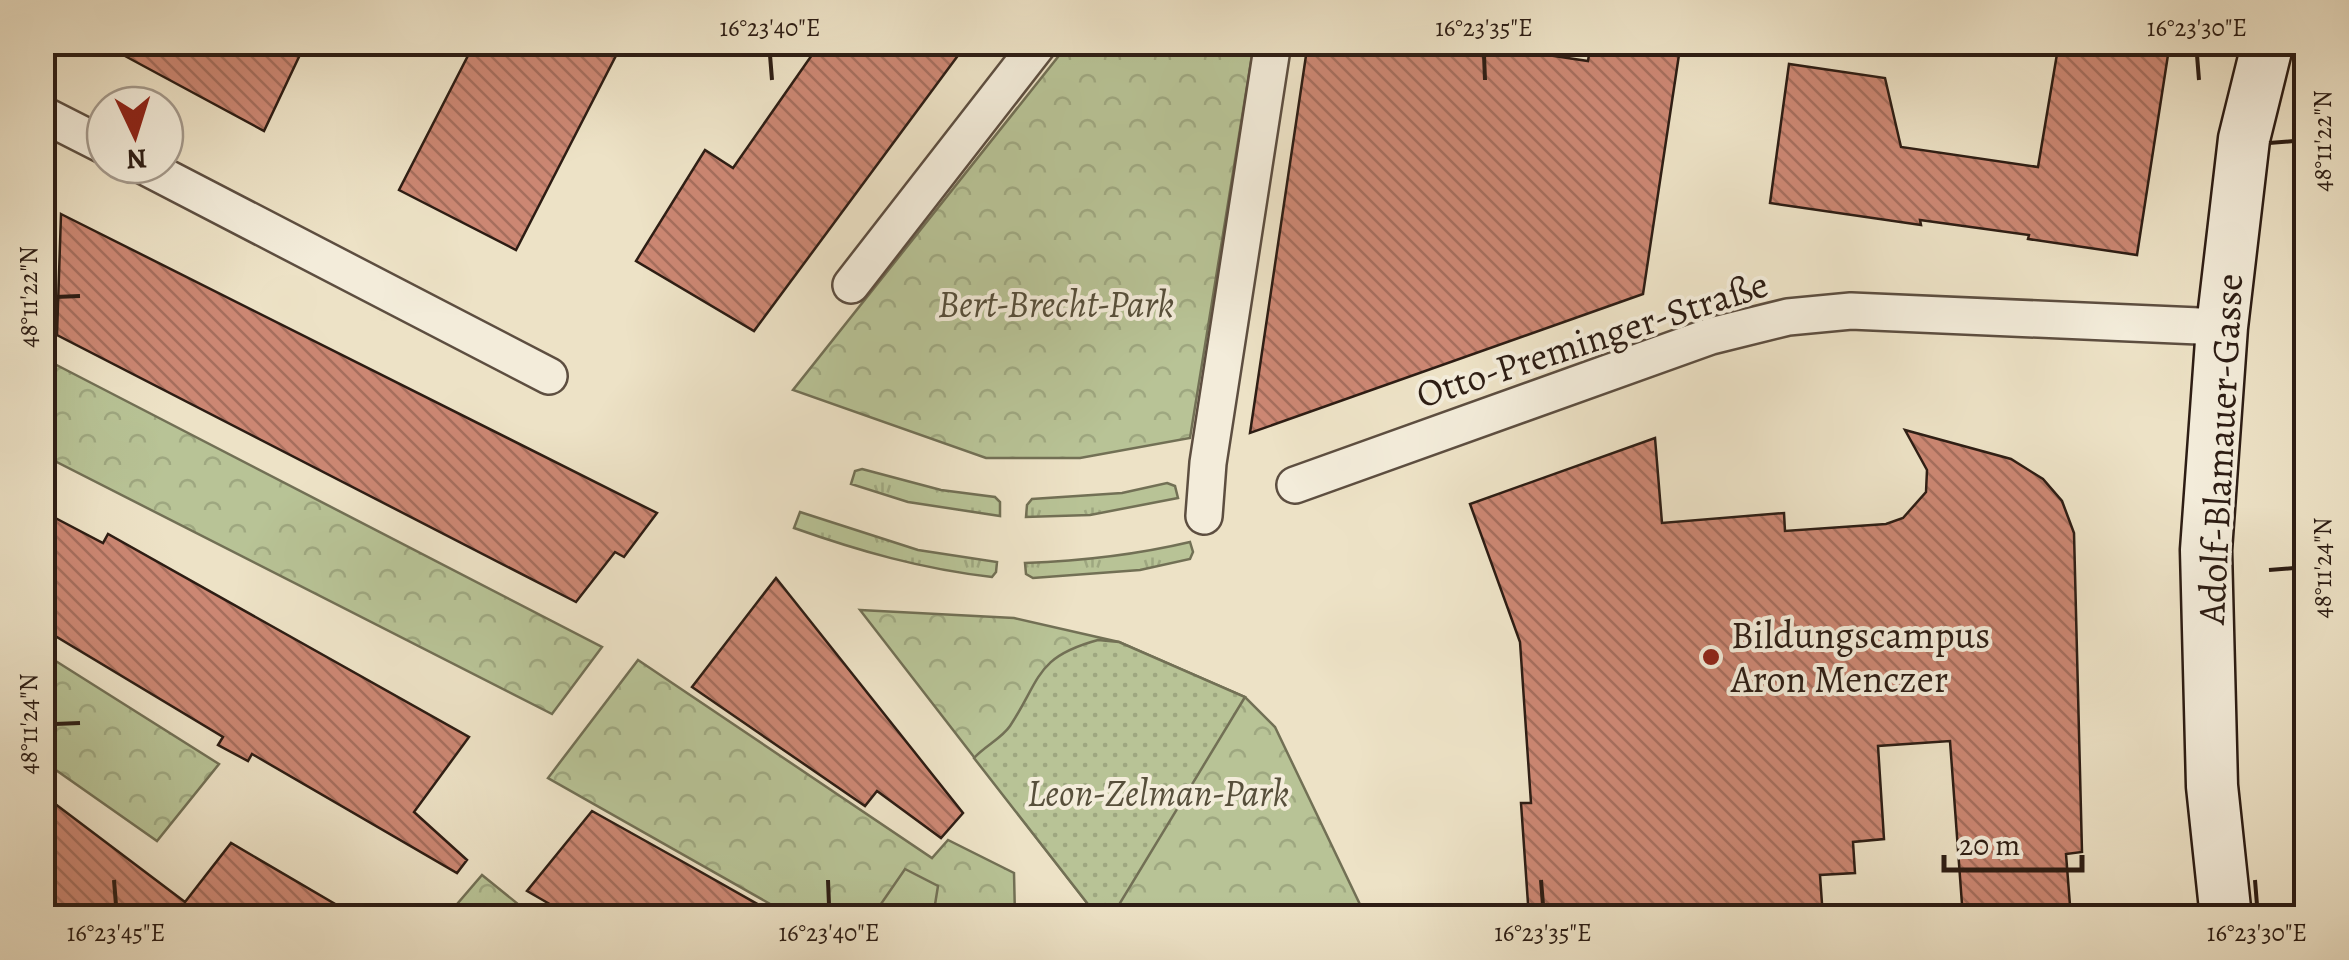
<svg xmlns="http://www.w3.org/2000/svg" width="2349" height="960" viewBox="0 0 2349 960" font-family="Alegreya,serif">
<style>
.grass{fill:url(#grass-tufts);stroke:#727055;stroke-width:2.5}
.forest{fill:url(#forest-crowns);stroke:#727055;stroke-width:2.5}
.garden{fill:url(#garden-dots);stroke:#727055;stroke-width:2.5}
.pitch{fill:#b8c396;stroke:#727055;stroke-width:2.5}
.building{fill:url(#building-back-hatch);stroke:#2d1d14;stroke-width:2.5}
.lines{fill:none;stroke-linecap:round;stroke-linejoin:round}
.street-casing{stroke:#5d4e40;stroke-width:40}
.secondary-casing{stroke:#2d1d14;stroke-width:55}
.street{stroke:#f3ecda;stroke-width:35}
.secondary{stroke:#f3ecda;stroke-width:50}
.rail{stroke:#2d1d14;stroke-width:8;stroke-dasharray:18 18;stroke-linecap:butt}
.ticks{fill:none;stroke:#2d1d14;stroke-width:4}
.poi-dot{fill:#8f2418;stroke:#f3ecda;stroke-width:4}
.labels{text-anchor:middle;dominant-baseline:central;stroke-width:8;stroke-linejoin:round;paint-order:stroke}
.park-label{font-size:38px;font-style:italic;fill:#574f3b;stroke:#f3ecda}
.street-label{font-size:38px;fill:#2d1d14;stroke:#f3ecda}
.poi-label{font-size:38px;fill:#2d1d14;stroke:#f3ecda;text-anchor:start}
.neatline{fill:none;stroke:#2d1d14;stroke-width:4}
.ticks-label{font-size:25px;text-anchor:middle;fill:#2d1d14}
</style>
<defs>
<pattern id="grass-tufts" width="24" height="20" patternUnits="userSpaceOnUse" patternTransform="scale(2.5)"><rect width="24" height="20" fill="#b8c396"/><path d="M3 7l-1-3M5 7V3M7 7l1-3M15 17l-1-3M17 17v-4M19 17l1-3" fill="none" stroke="#9ea780"/></pattern>
<pattern id="forest-crowns" width="20" height="18" patternUnits="userSpaceOnUse" patternTransform="scale(2.5)"><rect width="20" height="18" fill="#b8c396"/><path d="M2 6a3 3 0 1 1 6 0M12 15a3 3 0 1 1 6 0" fill="none" stroke="#9ea780"/></pattern>
<pattern id="garden-dots" width="8" height="8" patternUnits="userSpaceOnUse" patternTransform="scale(2.5)"><rect width="8" height="8" fill="#b8c396"/><path d="M2 2h.1M6 6h.1" fill="none" stroke="#9ea780" stroke-width="1.8" stroke-linecap="round"/></pattern>
<pattern id="building-back-hatch" width="6" height="6" patternUnits="userSpaceOnUse" patternTransform="scale(2.5)"><rect width="6" height="6" fill="#cc8773"/><path d="M-1 5l2 2M0 0l6 6M5-1l2 2" fill="none" stroke="#a66e5d"/></pattern>
</defs>
<rect width="100%" height="100%" fill="#ede2c6"/>
<filter id="stains"><feTurbulence type="fractalNoise" baseFrequency=".002" numOctaves="4"/><feColorMatrix values="0 0 0 0 .2 0 0 0 0 .09 0 0 0 0 .02 0 0 0 .5 -.17"/></filter>
<radialGradient id="worn" r=".72"><stop offset=".6" stop-color="#630" stop-opacity="0"/><stop offset="1" stop-color="#630" stop-opacity=".3"/></radialGradient>
<!-- grass -->
<path class="grass" d="M 862,469 L 941,490 L 995,497 L 1000,502 L 1000,516 L 908,502 L 851,484 L 855,471 Z
M 1167,483 L 1175,486 L 1178,498 L 1090,515 L 1026,517 L 1027,505 L 1032,499 L 1122,493 Z
M 800,512 L 918,550 L 997,562 L 996,572 L 992,577 C 922,569 859,551 794,528 Z
M 1190,542 L 1193,552 L 1190,559 L 1140,570 L 1033,578 L 1026,574 L 1025,563 C 1081,561 1135,555 1190,542 Z"/>
<!-- forest -->
<path class="forest" d="M 1069,43 L 1254,43 L 1190,438 L 1080,458 L 986,458 L 793,390 Z
M 43,358 L 602,647 L 552,714 L 43,455 Z
M 860,610 L 1014,618 L 1119,642 L 1245,697 L 1275,727 L 1366,917 L 1098,917 Z
M 43,653 L 219,764 L 157,841 L 43,761 Z
M 638,660 L 932,858 L 948,840 L 1014,873 L 1015,917 L 793,917 L 548,778 Z
M 482,875 L 534,917 L 446,917 Z"/>
<!-- garden -->
<path class="garden" d="M 1098,640 L 1119,642 L 1245,697 L 1111,918 L 1098,917 L 974,758 C 985,746 1002,738 1010,726 C 1041,679 1035,657 1098,640 Z"/>
<!-- pitch -->
<path class="pitch" d="M 905,869 L 938,886 L 933,917 L 872,917 Z"/>
<!-- building -->
<path class="building" d="M 99,42 L 306,42 L 264,131 Z
M 475,42 L 623,42 L 516,250 L 399,190 Z
M 821,42 L 968,42 L 754,331 L 636,261 L 705,150 L 733,168 Z
M 1308,42 L 1459,42 L 1588,61 L 1591,42 L 1643,42 L 1680,48 L 1643,294 L 1250,433 Z
M 2059,42 L 2170,42 L 2137,255 L 2028,239 L 2029,235 L 1920,220 L 1921,225 L 1770,203 L 1789,64 L 1885,78 L 1901,147 L 2038,167 Z
M 61,214 L 657,513 L 624,557 L 615,552 L 576,602 L 57,335 Z
M 1905,430 L 2011,459 L 2043,479 L 2062,501 L 2074,533 L 2082,852 L 2066,854 L 2071,918 L 1963,918 L 1950,741 L 1878,746 L 1884,839 L 1853,842 L 1855,873 L 1820,875 L 1823,918 L 1529,918 L 1521,803 L 1531,803 L 1520,642 L 1470,504 L 1655,438 L 1662,523 L 1784,513 L 1785,531 L 1886,524 L 1903,518 L 1926,492 L 1927,470 Z
M 42,511 L 103,543 L 108,534 L 469,737 L 414,812 L 467,860 L 457,873 L 252,754 L 248,761 L 218,745 L 223,737 L 42,628 Z
M 776,578 L 963,813 L 941,838 L 877,791 L 865,806 L 692,687 Z
M 42,794 L 185,902 L 231,843 L 359,918 L 42,918 Z
M 592,811 L 685,863 L 782,918 L 574,918 L 527,891 Z"/>
<g class="lines">
<defs>
<path id="street" d="M 42,114 L 105,146
M 142,165 L 549,376
M 851,285 L 1040,42
M 1295,485 L 1711,336 L 1788,317 L 1851,311 L 2222,327
M 1204,516 L 1208,463 L 1273,42"/>
<path id="secondary" d="M 2226,918 L 2212,786 L 2206,550 L 2222,327 L 2244,139 L 2268,42"/>
</defs>
<!-- street casing -->
<use href="#street" class="street-casing"/>
<!-- secondary casing -->
<use href="#secondary" class="secondary-casing"/>
<!-- street -->
<use href="#street" class="street"/>
<!-- secondary -->
<use href="#secondary" class="secondary"/>
<!-- rail -->
<path class="rail" d="M 2306,451 L 2301,640 L 2306,809"/>
</g>
<!-- ticks -->
<path class="ticks" d="M 770,55 L 772,80M 1484,55 L 1485,80M 2197,55 L 2199,80M 2269,143 L 2294,141M 55,297 L 80,296M 2269,570 L 2294,568M 55,724 L 80,723M 114,880 L 116,905M 828,880 L 829,905M 1541,880 L 1543,905M 2255,880 L 2257,905"/>
<!-- markers -->
<circle class="poi-dot" cx="1711" cy="657" r="10"/>
<g class="labels">
<!-- park labels -->
<g class="park-label">
<text x="1056" y="304">Bert-Brecht-Park</text>
<text x="1158" y="793">Leon-Zelman-Park</text>
</g>
<!-- street labels -->
<g class="street-label">
<text transform="translate(1592 339) rotate(-18)">Otto-Preminger-Straße</text>
<text transform="translate(2220 449) rotate(-87)">Adolf-Blamauer-Gasse</text>
</g>
<!-- poi labels -->
<g class="poi-label">
<text x="1731" y="635">Bildungscampus<tspan x="1731" dy="44">Aron Menczer</tspan></text>
</g>
</g>
<!-- margin -->
<rect width="2349" height="960" fill="none" stroke="#ede2c6" stroke-width="110"/>
<!-- north arrow -->
<g transform="translate(135 135) rotate(176)"><circle r="48" fill="#f3ecda" stroke="#a4998b" stroke-width="2.5"/>
<path d="M0-8L18 38L0 25L-18 38Z" fill="#8f2418"/>
<text y="-15" font-size="28" font-weight="bold" text-anchor="middle" fill="#2d1d14">N</text>
</g>
<!-- scale -->
<path d="M1944 855v15h138v-15" fill="none" stroke="#2d1d14" stroke-width="5"/>
<text x="1959" y="855" font-size="30" fill="#2d1d14" stroke="#f3ecda" stroke-width="8" paint-order="stroke">20 m</text>
<rect x="55" y="55" width="2239" height="850" class="neatline"/>
<g class="ticks-label">
<text x="770" y="36">16°23'40"E</text>
<text x="1484" y="36">16°23'35"E</text>
<text x="2197" y="36">16°23'30"E</text>
<text transform="translate(2322 141) rotate(-90)" y="9">48°11'22"N</text>
<text transform="translate(28 297) rotate(-90)" y="9">48°11'22"N</text>
<text transform="translate(2322 568) rotate(-90)" y="9">48°11'24"N</text>
<text transform="translate(28 724) rotate(-90)" y="9">48°11'24"N</text>
<text x="116" y="941">16°23'45"E</text>
<text x="829" y="941">16°23'40"E</text>
<text x="1543" y="941">16°23'35"E</text>
<text x="2257" y="941">16°23'30"E</text>
</g>
<rect width="100%" height="100%" filter="url(#stains)"/>
<rect width="100%" height="100%" fill="url(#worn)"/>
</svg>
